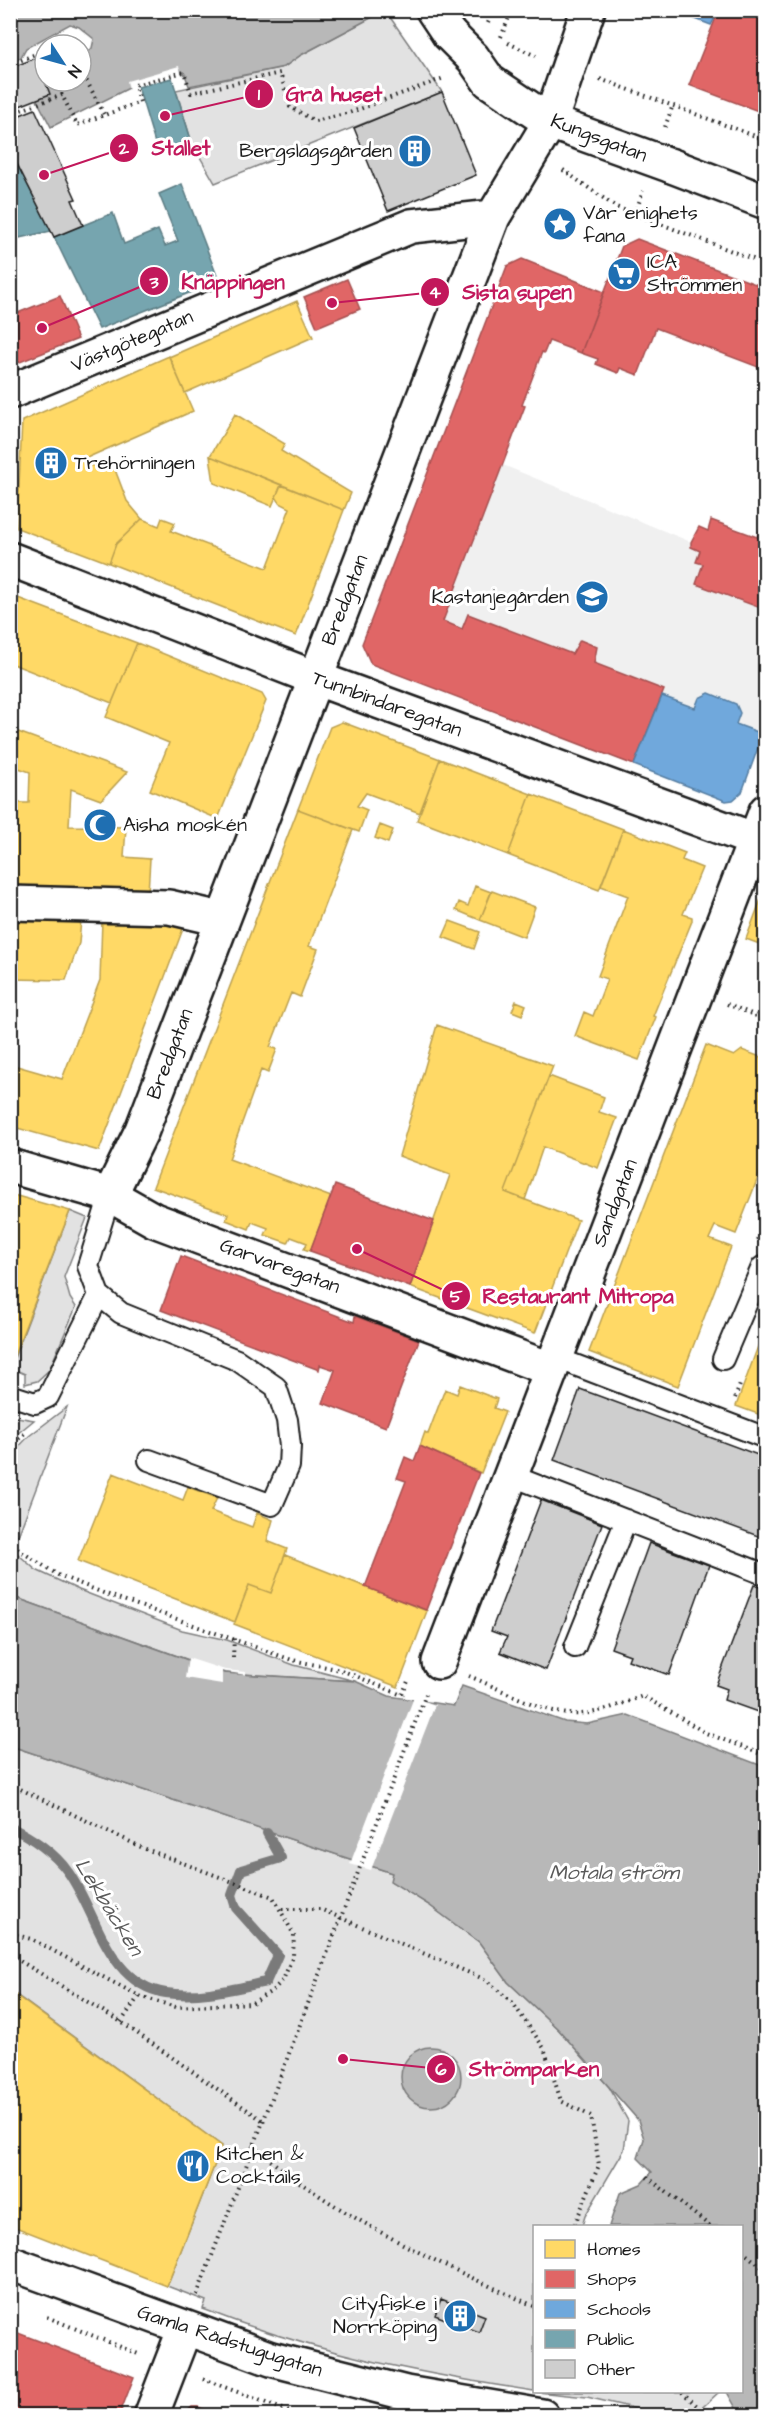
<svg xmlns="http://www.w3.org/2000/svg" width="776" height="2426" viewBox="0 0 776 2426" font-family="'Architects Daughter',sans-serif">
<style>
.built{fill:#f0f0f0}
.green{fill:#e2e2e2;stroke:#7f7f7f;stroke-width:1.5}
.water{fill:#b8b8b8;stroke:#7a7a7a;stroke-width:1.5}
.pier{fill:#fff}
.homes{fill:#ffd966;stroke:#bba050;stroke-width:1.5}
.shops{fill:#e06666;stroke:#a55050;stroke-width:1.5}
.schools{fill:#6fa8dc;stroke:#567ea2;stroke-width:1.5}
.public{fill:#76a5af;stroke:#5b7c83;stroke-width:1.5}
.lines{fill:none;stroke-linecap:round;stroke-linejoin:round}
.stream{stroke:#7a7a7a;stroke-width:10}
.building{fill:#cecece;stroke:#1c1c1c;stroke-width:1.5}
.service-casing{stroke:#1c1c1c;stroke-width:24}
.minor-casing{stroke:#1c1c1c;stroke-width:38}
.secondary-casing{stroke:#1c1c1c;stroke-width:38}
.path{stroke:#1c1c1c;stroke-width:4;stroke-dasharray:1.5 4.5;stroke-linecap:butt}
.service{stroke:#fff;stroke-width:20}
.minor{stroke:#fff;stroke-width:33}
.secondary{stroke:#fff;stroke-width:33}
.labels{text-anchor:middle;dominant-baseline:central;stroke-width:6;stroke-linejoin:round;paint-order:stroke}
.street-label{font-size:20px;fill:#1c1c1c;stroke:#fff}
.poi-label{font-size:20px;fill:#1c1c1c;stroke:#fff;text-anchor:start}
.water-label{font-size:21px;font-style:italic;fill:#5a5a5a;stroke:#fff}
.leader{fill:none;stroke:#c2185b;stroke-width:2}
.callout-dot{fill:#c2185b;stroke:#fff;stroke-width:2}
.mark-label{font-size:18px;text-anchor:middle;font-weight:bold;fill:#fff}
.callout-label{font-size:21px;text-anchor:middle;font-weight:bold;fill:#c2185b;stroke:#fff;stroke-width:6;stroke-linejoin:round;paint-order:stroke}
</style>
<rect width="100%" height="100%" fill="#fff"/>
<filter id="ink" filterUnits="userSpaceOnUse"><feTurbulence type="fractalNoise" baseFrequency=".0167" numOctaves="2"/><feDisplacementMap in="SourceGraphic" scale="12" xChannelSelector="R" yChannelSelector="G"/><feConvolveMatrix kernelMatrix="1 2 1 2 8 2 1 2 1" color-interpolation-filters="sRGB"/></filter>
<g filter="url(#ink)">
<!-- built -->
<path class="built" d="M 503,465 L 691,542 L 691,547 L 700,551 L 696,562 L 703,564 L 696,584 L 765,610 L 763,734 L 662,696 L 664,690 L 594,663 L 597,647 L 581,640 L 572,654 L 468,614 L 462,629 L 443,621 Z"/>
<!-- green -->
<path class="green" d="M 385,10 L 442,92 L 215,183 L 192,143 L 176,90 L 284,67 L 301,55 Z
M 70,1211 L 87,1218 L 64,1277 L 70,1298 L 76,1307 L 49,1370 L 37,1381 L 25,1384 L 25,1374 L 11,1368 L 11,1366 Z
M 67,1407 L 18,1536 L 11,1530 L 11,1455 L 29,1436 Z
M 11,1416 L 34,1420 L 11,1439 Z
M 10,1547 L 36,1570 L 79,1590 L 182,1630 L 227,1640 L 294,1665 L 355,1681 L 225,1673 L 11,1596 Z
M 11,1746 L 392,1873 L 391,1881 L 429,1905 L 479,1942 L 508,1982 L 559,2030 L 609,2087 L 628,2121 L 624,2150 L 585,2216 L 582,2226 L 534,2226 L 534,2391 C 416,2373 316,2353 203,2309 L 206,2301 L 167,2286 L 222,2146 L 11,1991 Z
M 537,2392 L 719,2392 L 693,2416 L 662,2415 L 587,2397 Z"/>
<!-- water -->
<path class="water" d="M 10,11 L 384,11 L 301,55 L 284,67 L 189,86 L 184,72 L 135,85 L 51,127 L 36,98 L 41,85 L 51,81 L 81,81 L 81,61 L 92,48 L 94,39 L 79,27 L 70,24 L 26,48 L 21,57 L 11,64 Z
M 11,1596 L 224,1673 L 355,1681 L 389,1696 L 454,1706 L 462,1686 L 565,1722 L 587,1724 L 628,1715 L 765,1767 L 765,2415 L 740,2415 L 727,2392 L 742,2392 L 742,2226 L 609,2226 L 620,2193 L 641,2184 L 652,2172 L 638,2158 L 644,2139 L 638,2120 L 559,2030 L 508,1982 L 479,1942 L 429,1905 L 390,1881 L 392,1873 L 11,1746 Z
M401 2077a30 30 0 1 1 60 0a30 30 0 1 1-60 0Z"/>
<!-- pier -->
<path class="pier" d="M 179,66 L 182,76 L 129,90 L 127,81 Z
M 188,1658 L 225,1670 L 246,1672 L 246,1675 L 222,1671 L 222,1684 L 185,1678 Z
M 414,1697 L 435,1705 L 371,1870 L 350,1864 Z"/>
<!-- homes -->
<path class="homes" d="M 297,301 L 313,337 L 185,393 L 169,357 Z
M 169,356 L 193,411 L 82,460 L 84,465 L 114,467 L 127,501 L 142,519 L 116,544 L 109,563 L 17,528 L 22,421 Z
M 235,414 L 285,444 L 281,451 L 351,493 L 344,510 L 210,456 Z
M 210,456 L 281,485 L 272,506 L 214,483 Z
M 281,485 L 344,510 L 296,636 L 109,563 L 116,544 L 142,519 L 159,526 L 162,518 L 175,523 L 171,531 L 267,568 L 290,508 L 280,503 L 276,497 Z
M 10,595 L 137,643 L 112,703 L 10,663 Z
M 137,643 L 262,694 L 266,701 L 218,819 L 150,790 L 169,743 L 106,717 Z
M 342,722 L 440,759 L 420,813 L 366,793 L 357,806 L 367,810 L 359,832 L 298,809 L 330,727 Z
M 10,729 L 127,772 L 101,800 L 71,789 L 69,826 L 126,827 L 124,857 L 150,859 L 148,893 L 10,887 L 10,803 L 29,803 L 30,772 L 10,765 Z
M 440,759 L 531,794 L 508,855 L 417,820 Z
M 531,794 L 623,829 L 599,890 L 508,855 Z
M 298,809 L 353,830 L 309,946 L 318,949 L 300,997 L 291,993 L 270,1047 L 277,1049 L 268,1073 L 261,1070 L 229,1159 L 331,1197 L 310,1251 L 304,1249 L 307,1243 L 291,1237 L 288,1243 L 265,1235 L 268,1228 L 252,1222 L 249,1229 L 226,1220 L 228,1214 L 153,1187 Z
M 380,825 L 393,830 L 388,843 L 375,838 Z
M 623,829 L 685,853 L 682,860 L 702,868 L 683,914 L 692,917 L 692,921 L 653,1016 L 656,1017 L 639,1060 L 575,1036 L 584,1012 L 593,1016 L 607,979 L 598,976 L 628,896 L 601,886 Z
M 475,886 L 491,892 L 480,920 L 456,910 L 459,902 L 468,906 Z
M 766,886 L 766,954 L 762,953 L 765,946 L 746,939 Z
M 492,891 L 535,907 L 524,937 L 480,920 Z
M 10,919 L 81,920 L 79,943 L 66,980 L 10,979 Z
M 102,920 L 186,921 L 99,1151 L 10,1126 L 10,1064 L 62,1079 L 100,980 Z
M 450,921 L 480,932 L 474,949 L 443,937 Z
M 516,1001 L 526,1005 L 522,1015 L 512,1011 Z
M 437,1025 L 553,1066 L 505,1192 L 578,1220 L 535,1333 L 410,1287 L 450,1175 L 399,1156 Z
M 706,1045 L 734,1056 L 742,1050 L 766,1059 L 766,1157 L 736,1234 L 715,1226 L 709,1239 L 731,1247 L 678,1386 L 589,1352 Z
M 549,1076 L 604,1097 L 599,1112 L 617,1118 L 598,1168 L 543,1147 L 525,1200 L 505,1192 Z
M 10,1194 L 70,1211 L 10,1366 Z
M 764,1330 L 766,1331 L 766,1417 L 736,1406 Z
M 460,1385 L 497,1399 L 494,1408 L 505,1412 L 481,1473 L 420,1446 L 425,1432 L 428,1434 L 445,1389 L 457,1394 Z
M 113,1473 L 183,1500 L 188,1487 L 217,1498 L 211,1511 L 252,1527 L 257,1513 L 273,1520 L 267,1541 L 287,1549 L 271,1593 L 249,1585 L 235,1622 L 78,1561 Z
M 285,1555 L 427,1611 L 398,1687 L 234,1624 L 249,1585 L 271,1593 Z
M 10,1991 L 222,2146 L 167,2286 L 10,2225 Z"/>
<!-- shops -->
<path class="shops" d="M 719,10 L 766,10 L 766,114 L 689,85 Z
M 637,239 L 766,288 L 766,370 L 656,328 L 638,375 L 620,368 L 618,373 L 596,364 L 598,359 L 581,353 L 622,246 Z
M 522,259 L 604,292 L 581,353 L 549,341 L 544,353 L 542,352 L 522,405 L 525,406 L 443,621 L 462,629 L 468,614 L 572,654 L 580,640 L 597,647 L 594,663 L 664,690 L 634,765 L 371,664 L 362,644 L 507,266 Z
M 347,279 L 360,309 L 317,327 L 304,297 Z
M 60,296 L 78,339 L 10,366 L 10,316 Z
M 766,514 L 766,610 L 696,584 L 703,564 L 696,562 L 700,551 L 691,547 L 691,542 L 699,527 L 708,531 L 711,520 L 757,537 Z
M 335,1185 L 434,1221 L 410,1287 L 310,1251 Z
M 181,1256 L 354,1322 L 355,1316 L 419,1340 L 386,1427 L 323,1403 L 335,1370 L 320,1365 L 319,1370 L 161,1310 Z
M 420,1446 L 479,1473 L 426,1610 L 365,1587 L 406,1481 L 397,1478 L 405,1457 L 414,1461 Z
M 10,2330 L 134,2377 L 119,2416 L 10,2416 Z
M 192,2407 L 198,2407 L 221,2416 L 182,2416 Z"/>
<!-- schools -->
<path class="schools" d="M 672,10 L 719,10 L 711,25 Z
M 709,693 L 736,704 L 740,713 L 736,724 L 763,734 L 742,792 L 733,800 L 726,801 L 634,765 L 662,696 L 695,708 L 699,698 Z"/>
<!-- public -->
<path class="public" d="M 172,78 L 192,143 L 158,153 L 138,87 Z
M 10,150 L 45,219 L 51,231 L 10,240 Z
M 182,184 L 219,281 L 99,329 L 54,237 L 113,213 L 124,244 L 158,230 L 165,246 L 178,241 L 159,194 Z"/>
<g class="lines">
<!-- stream -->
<path class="stream" d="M 10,1827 C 31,1837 55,1853 68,1872 C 97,1912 107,1984 166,1993 C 200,1998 233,1989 266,1982 L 278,1955 L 236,1908 L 232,1895 L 241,1870 L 281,1858 L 267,1833"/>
</g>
<!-- building -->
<path class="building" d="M 36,58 L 50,94 L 17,107 L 10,91 L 10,68 Z
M 442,92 L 476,175 L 388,211 L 354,128 Z
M 35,109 L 76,199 L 72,200 L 83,225 L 54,237 L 10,150 L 10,119 Z
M 580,1389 L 766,1458 L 766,1539 L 554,1460 Z
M 541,1500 L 602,1524 L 546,1670 L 500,1652 L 507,1637 L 491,1631 Z
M 649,1543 L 709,1565 L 669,1675 L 628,1660 L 630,1655 L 611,1648 Z
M 754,1585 L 766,1589 L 766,1715 L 724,1700 L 727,1689 L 716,1685 Z
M 441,2299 L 485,2316 L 479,2332 L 435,2315 Z"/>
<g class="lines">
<defs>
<path id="service" d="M 110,1195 L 88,1266 L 99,1295 L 121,1313 L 237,1360 L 276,1387 L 287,1420 L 290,1446 L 289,1466 L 272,1505 L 149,1460
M 554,1357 L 766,1438
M 723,1359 L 762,1267 L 766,1268
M 10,1395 L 35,1403 L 48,1397 L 99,1295
M 510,1475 L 766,1575
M 575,1647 L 626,1520"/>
<path id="minor" d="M 449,34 L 473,58 L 489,81 L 550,122 L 672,166
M 10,392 L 411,226 L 493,217
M 10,559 L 315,678 L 766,844
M 10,903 L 169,907 L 221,919
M 10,1166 L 110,1195 L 154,1220 L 550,1369
M 110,1195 L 142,1130 L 493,217 L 550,122 L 588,10
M 439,1662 L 766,811
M 10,2263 L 271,2359 L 406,2393 L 542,2416
M 151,2416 L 185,2328"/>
<path id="secondary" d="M 433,10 L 449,34
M 672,166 L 766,202"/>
</defs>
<!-- service casing -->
<use href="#service" class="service-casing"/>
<!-- minor casing -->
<use href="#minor" class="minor-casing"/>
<!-- secondary casing -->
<use href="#secondary" class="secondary-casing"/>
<!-- path -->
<path class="path" d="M 488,23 L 492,14 L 490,10
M 501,37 L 512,10
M 508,43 L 536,56
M 10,65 L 45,50
M 81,70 L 105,116
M 600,79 L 766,140
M 10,114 L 62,95 L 77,125 L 140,102 L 135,85 L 184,72 L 191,93 L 280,73 L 290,107 L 315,121 L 349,113 L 444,78
M 665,127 L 673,105
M 563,170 L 616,207 L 766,264
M 635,214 L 643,191
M 727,1004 L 766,1020
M 757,1240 L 766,1219
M 735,1398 L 741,1382
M 10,1447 L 27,1431
M 10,1539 L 22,1552 L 58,1575 L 106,1594 L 292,1660 L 341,1670 L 402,1695 L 409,1679
M 233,1658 L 234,1638
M 469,1676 C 494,1686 545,1713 570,1714 C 594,1716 621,1704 643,1696 L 706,1733 L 766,1756
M 10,1784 L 143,1848 L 273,1897 L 294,1935 L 293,1956 L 283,1980 L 272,1991 L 252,2003 L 176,2007 L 139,1996 L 31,1939 L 10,1933
M 282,1909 L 320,1909 L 486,1980 L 512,2002 L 544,2048 L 561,2101 L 591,2116 L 599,2165 L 574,2226
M 10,1955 L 121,2022 L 262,2120
M 121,2022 L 139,1996
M 252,2145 C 334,2216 436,2262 534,2306
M 647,2177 L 710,2226
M 742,2251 L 762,2267
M 197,2295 L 426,1694
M 47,2317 L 138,2354
M 203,2379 L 301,2416
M 682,2392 L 708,2416"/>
<!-- service -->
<use href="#service" class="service"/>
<!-- minor -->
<use href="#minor" class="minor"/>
<!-- secondary -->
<use href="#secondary" class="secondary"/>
</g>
</g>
<!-- icons -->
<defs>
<symbol id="building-disc" viewBox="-11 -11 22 22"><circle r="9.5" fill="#1f6fb2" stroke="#fff"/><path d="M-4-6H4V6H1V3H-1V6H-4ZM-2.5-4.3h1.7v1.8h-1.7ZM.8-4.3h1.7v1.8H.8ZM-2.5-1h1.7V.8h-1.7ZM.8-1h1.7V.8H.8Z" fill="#fff"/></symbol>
<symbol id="sight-disc" viewBox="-11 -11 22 22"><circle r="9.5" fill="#1f6fb2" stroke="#fff"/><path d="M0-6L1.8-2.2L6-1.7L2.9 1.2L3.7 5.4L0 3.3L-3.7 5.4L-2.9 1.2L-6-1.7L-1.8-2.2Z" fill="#fff"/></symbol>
<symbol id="supermarket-disc" viewBox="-11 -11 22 22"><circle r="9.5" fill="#1f6fb2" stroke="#fff"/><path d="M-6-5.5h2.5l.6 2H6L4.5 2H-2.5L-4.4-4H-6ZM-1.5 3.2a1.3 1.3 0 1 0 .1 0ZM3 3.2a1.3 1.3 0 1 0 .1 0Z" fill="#fff"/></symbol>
<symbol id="school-disc" viewBox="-11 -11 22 22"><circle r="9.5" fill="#1f6fb2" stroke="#fff"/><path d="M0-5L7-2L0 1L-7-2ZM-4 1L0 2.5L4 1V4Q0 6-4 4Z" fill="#fff"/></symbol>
<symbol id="mosque-disc" viewBox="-11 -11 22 22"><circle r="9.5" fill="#1f6fb2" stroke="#fff"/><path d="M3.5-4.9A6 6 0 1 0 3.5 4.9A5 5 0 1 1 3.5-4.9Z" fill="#fff"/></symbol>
<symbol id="restaurant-disc" viewBox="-11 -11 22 22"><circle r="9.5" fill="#1f6fb2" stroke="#fff"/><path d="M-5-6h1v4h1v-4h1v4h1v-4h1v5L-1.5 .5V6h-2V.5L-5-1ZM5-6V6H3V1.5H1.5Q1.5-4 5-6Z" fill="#fff"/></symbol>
</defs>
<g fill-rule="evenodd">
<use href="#building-disc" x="396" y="132" width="38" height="38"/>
<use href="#sight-disc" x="541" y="205" width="38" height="38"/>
<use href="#supermarket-disc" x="605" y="255" width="38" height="38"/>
<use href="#building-disc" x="32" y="444" width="38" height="38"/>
<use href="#school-disc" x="573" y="578" width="38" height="38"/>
<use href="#mosque-disc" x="81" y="806" width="38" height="38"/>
<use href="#restaurant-disc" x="174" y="2147" width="38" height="38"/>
<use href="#building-disc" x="441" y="2297" width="38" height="38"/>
</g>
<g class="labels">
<!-- street labels -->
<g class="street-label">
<text transform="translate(599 138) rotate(21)">Kungsgatan</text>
<text transform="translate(132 341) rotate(-23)">Västgötegatan</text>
<text transform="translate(345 600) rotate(-69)">Bredgatan</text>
<text transform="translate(387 704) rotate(20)">Tunnbindaregatan</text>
<text transform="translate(170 1054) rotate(-69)">Bredgatan</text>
<text transform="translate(615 1203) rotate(-69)">Sandgatan</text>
<text transform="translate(280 1266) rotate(20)">Garvaregatan</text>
<text transform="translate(230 2341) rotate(18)">Gamla Rådstugugatan</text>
</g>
<!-- poi labels -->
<g class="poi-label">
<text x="392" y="151" text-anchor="end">Bergslagsgården</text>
<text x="583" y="213">Vår enighets<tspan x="583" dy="23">fana</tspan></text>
<text x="647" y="262">ICA<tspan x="647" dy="23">Strömmen</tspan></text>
<text x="74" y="463">Trehörningen</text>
<text x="569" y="597" text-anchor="end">Kastanjegården</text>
<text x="123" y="825">Aisha moskén</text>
<text x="216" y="2154">Kitchen &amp;<tspan x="216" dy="23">Cocktails</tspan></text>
<text x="437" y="2304" text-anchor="end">Cityfiske i<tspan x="437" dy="23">Norrköping</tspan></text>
</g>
<!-- water labels -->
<g class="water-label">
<text x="614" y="1872">Motala ström</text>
<text transform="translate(109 1907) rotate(58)">Lekbäcken</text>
</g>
</g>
<!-- callouts -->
<path class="leader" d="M165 116L259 94M44 175L124 148M42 328L154 281M332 303L435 292M357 1249L456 1296M343 2059L441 2069"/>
<g class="callout-dot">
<circle cx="165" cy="116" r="6"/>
<circle cx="44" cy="175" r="6"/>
<circle cx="42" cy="328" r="6"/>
<circle cx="332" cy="303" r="6"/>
<circle cx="357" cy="1249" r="6"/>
<circle cx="343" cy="2059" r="6"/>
<circle cx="259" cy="94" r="15"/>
<circle cx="124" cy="148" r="15"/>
<circle cx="154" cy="281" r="15"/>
<circle cx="435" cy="292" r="15"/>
<circle cx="456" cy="1296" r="15"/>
<circle cx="441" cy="2069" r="15"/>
</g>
<g class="mark-label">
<text x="259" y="100">1</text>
<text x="124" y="154">2</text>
<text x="154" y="288">3</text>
<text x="435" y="298">4</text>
<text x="456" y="1302">5</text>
<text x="441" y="2075">6</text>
</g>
<g class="callout-label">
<text x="334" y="101">Grå huset</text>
<text x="181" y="155">Stallet</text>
<text x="233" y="289">Knäppingen</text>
<text x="517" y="299">Sista supen</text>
<text x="578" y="1303">Restaurant Mitropa</text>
<text x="534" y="2076">Strömparken</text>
</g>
<!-- margin -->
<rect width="776" height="2426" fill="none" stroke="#fff" stroke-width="36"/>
<rect x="18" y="18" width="740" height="2390" fill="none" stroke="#1c1c1c" stroke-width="2" filter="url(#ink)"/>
<!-- legend -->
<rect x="533" y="2225" width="210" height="168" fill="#ffffff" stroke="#a4a4a4" stroke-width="1.5"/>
<rect x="545" y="2240" width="30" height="18" fill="#ffd966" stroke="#a4a4a4" stroke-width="1.5"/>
<text x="587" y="2255" font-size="18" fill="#1c1c1c">Homes</text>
<rect x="545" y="2270" width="30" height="18" fill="#e06666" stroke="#a4a4a4" stroke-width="1.5"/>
<text x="587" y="2285" font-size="18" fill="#1c1c1c">Shops</text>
<rect x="545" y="2300" width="30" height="18" fill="#6fa8dc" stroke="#a4a4a4" stroke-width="1.5"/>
<text x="587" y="2315" font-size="18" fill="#1c1c1c">Schools</text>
<rect x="545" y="2330" width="30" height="18" fill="#76a5af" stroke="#a4a4a4" stroke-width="1.5"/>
<text x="587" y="2345" font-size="18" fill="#1c1c1c">Public</text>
<rect x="545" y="2360" width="30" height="18" fill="#cecece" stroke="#a4a4a4" stroke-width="1.5"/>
<text x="587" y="2375" font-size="18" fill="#1c1c1c">Other</text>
<!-- north arrow -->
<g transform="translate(63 63) rotate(126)"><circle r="28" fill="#ffffff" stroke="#a4a4a4" stroke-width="1.5"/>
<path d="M0-4.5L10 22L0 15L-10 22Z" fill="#1f6fb2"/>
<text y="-9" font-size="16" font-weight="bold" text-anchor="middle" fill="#1c1c1c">N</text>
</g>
</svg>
